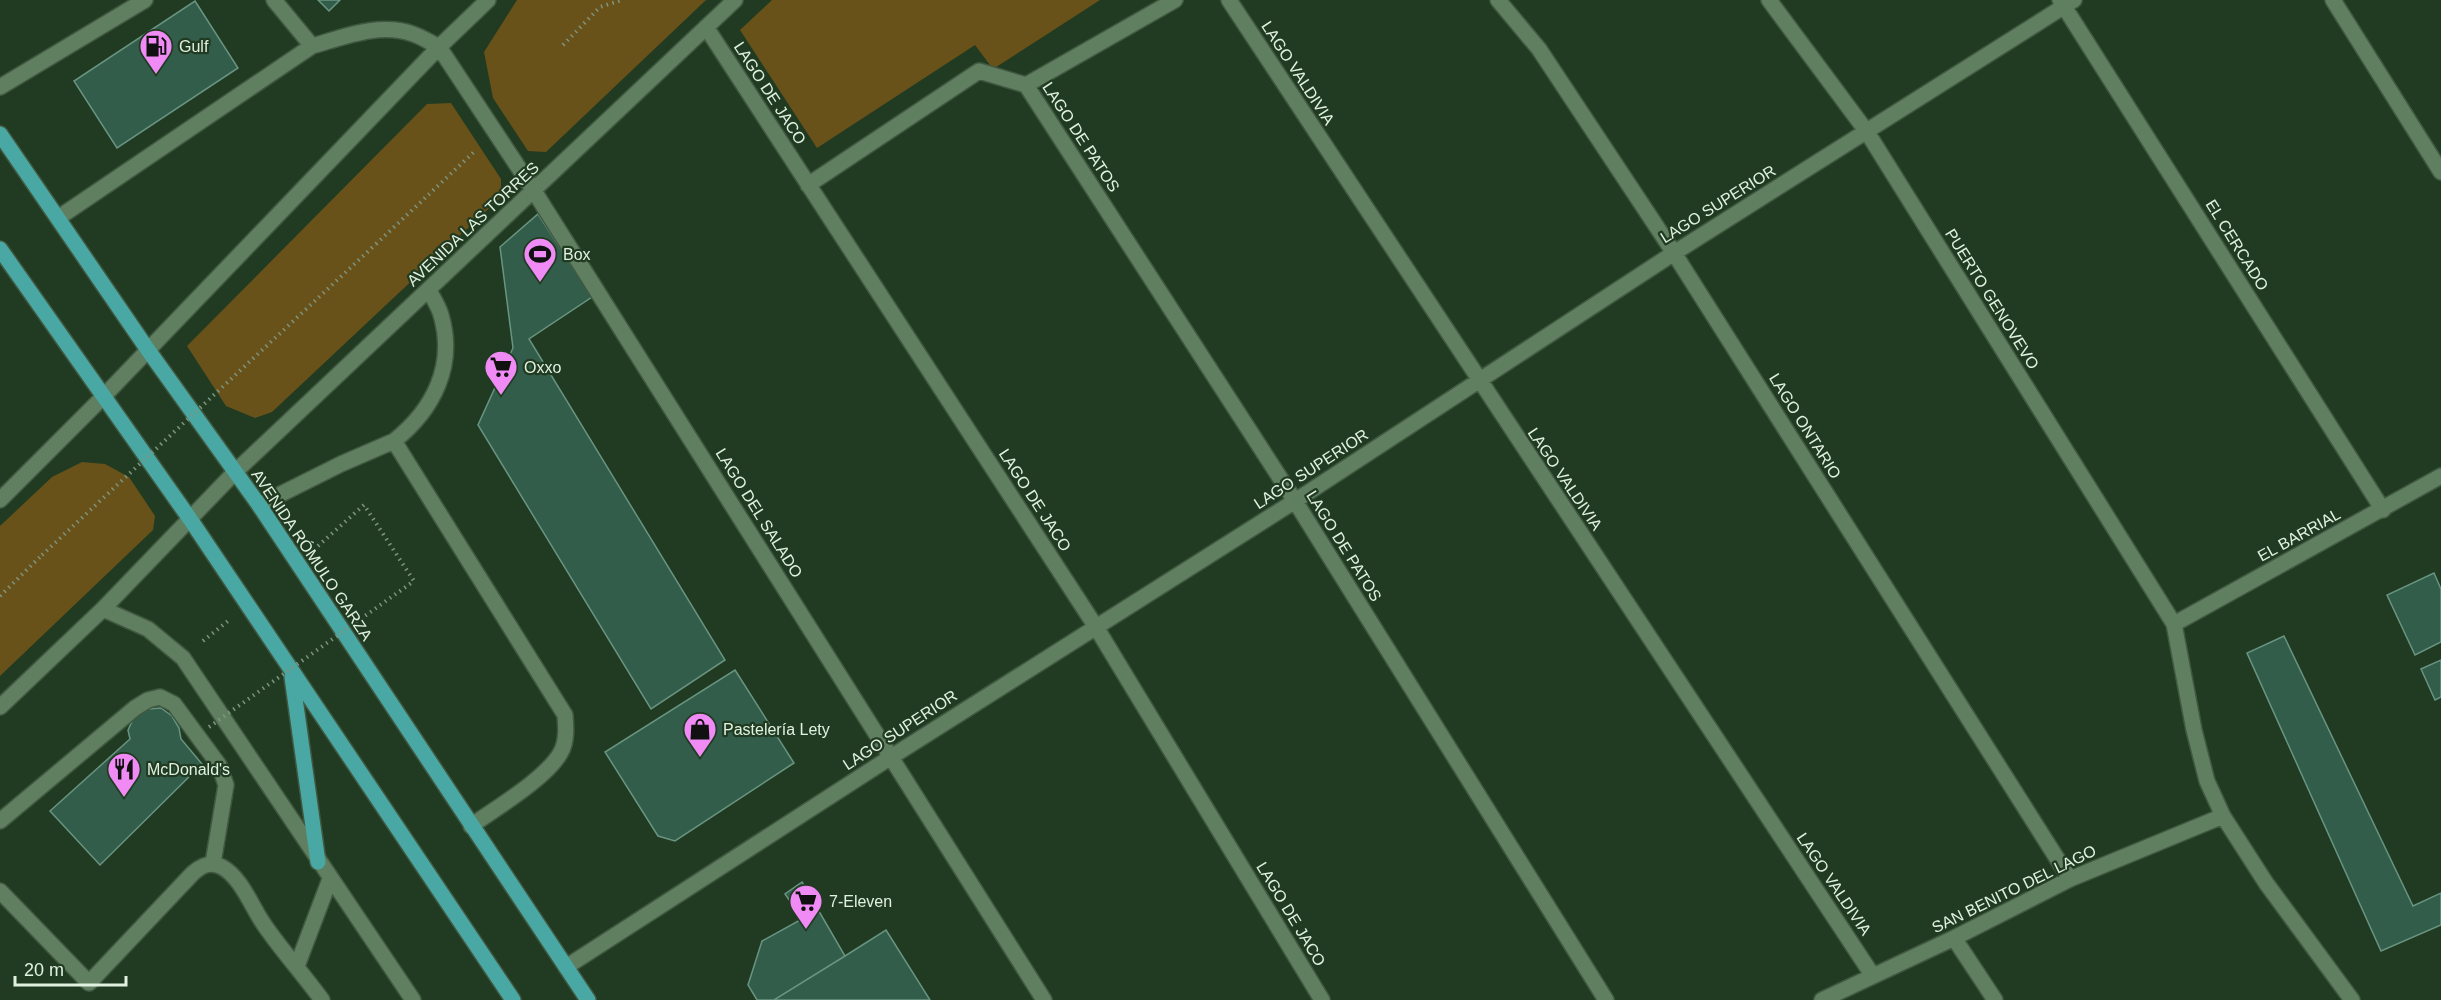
<svg xmlns="http://www.w3.org/2000/svg" width="2441" height="1000" viewBox="0 0 2441 1000" font-family="Helvetica,sans-serif">
<style>
.green{fill:#69511a}
.building{fill:#335d4b;stroke:#699481;stroke-width:1.5}
.lines{fill:none;stroke-linecap:round;stroke-linejoin:round}
.minor-casing{stroke:#405841;stroke-width:18}
.major-casing{stroke:#405841;stroke-width:18}
.path{stroke:#7e947e;stroke-width:4;stroke-dasharray:1.5 4.5;stroke-linecap:butt}
.minor{stroke:#607e60;stroke-width:15}
.major{stroke:#4aa8a4;stroke-width:15}
.path-bridge{stroke:#7e947e;stroke-width:4;stroke-dasharray:1.5 4.5;stroke-linecap:butt}
.labels{text-anchor:middle;dominant-baseline:central;stroke-width:4.5;stroke-linejoin:round;paint-order:stroke}
.poi-label{font-size:16px;fill:#e1f1e0;stroke:#203b21;text-anchor:start}
.street-label{font-size:16px;fill:#e1f1e0;stroke:#203b21}
</style>
<rect width="100%" height="100%" fill="#203b21"/>
<!-- green -->
<path class="green" d="M 517,0 L 706,0 L 546,152 L 528,151 L 493,98 L 484,52 Z
M 772,0 L 1100,0 L 993,69 L 975,45 L 817,148 L 740,30 Z
M 451,103 L 501,179 L 501,197 L 272,412 L 255,418 L 226,406 L 187,346 L 427,104 Z
M 82,462 L 105,464 L 129,477 L 155,516 L 153,530 L 0,676 L 0,526 L 52,477 Z"/>
<!-- building -->
<path class="building" d="M 318,0 L 340,0 L 329,11 Z
M 195,1 L 238,68 L 117,148 L 74,81 Z
M 538,214 L 592,297 L 529,339 L 725,660 L 651,709 L 478,425 L 513,348 L 500,247 Z
M 2434,573 L 2441,589 L 2441,642 L 2415,655 L 2387,595 Z
M 2284,636 L 2413,906 L 2441,893 L 2441,925 L 2381,951 L 2247,653 Z
M 2441,660 L 2441,697 L 2435,700 L 2421,669 Z
M 735,670 L 794,763 L 675,841 L 658,836 L 605,752 Z
M 161,708 L 172,716 L 179,728 L 181,739 L 202,764 L 100,865 L 50,811 L 130,739 L 128,730 L 134,717 L 148,709 Z
M 802,882 L 845,956 L 774,1000 L 757,1000 L 748,985 L 762,941 L 802,919 L 785,894 Z
M 886,930 L 930,1000 L 774,1000 L 845,956 Z"/>
<g class="lines">
<defs>
<path id="minor" d="M 1229,0 L 1873,976
M 1498,0 L 1539,49 L 1674,253 L 2070,879
M 1769,0 L 1867,132 L 2174,624 L 2194,730 L 2207,781 L 2223,816 L 2266,883 L 2352,1000
M 2060,0 L 2383,510
M 2333,0 L 2441,172
M 706,27 L 1096,627 L 1322,1000
M 312,46 C 344,37 380,22 413,34 C 422,37 431,43 439,47 L 534,191 L 1044,1000
M 1026,85 L 1295,501 L 1606,1000
M 0,87 L 145,0
M 808,185 L 979,71 L 1026,85 L 1175,0
M 58,218 L 312,46 L 274,0
M 394,441 C 433,410 456,366 441,315 C 439,307 433,298 429,290
M 0,500 L 103,397 L 439,47 L 488,0
M 259,505 L 341,464 L 394,441 L 565,715 C 566,727 567,741 561,752 C 547,778 496,808 471,826
M 103,609 L 148,629 L 183,658 L 413,1000
M 2174,624 L 2441,476
M 0,707 L 103,609 L 235,472 L 735,0
M 0,821 L 135,708 L 148,700 L 160,697 L 174,704 L 219,765 L 226,785 L 213,863
M 0,891 L 89,983 L 193,873 C 202,865 211,861 222,867 C 242,878 252,908 265,926 C 283,952 304,975 322,1000
M 1954,938 L 1995,1000
M 297,966 L 330,879
M 566,967 L 891,757 L 1295,501 L 1674,253 L 2074,0
M 1822,1000 L 1954,938 L 2070,879 L 2223,816"/>
<path id="major" d="M 0,134 L 148,350 L 259,505 L 588,1000
M 0,249 L 190,519 L 513,1000
M 292,677 L 318,862"/>
</defs>
<!-- minor casing -->
<use href="#minor" class="minor-casing"/>
<!-- major casing -->
<use href="#major" class="major-casing"/>
<!-- path -->
<path class="path" d="M 563,45 L 600,7 L 622,0
M 376,244 L 475,151
M 318,546 L 364,505 L 414,581
M 0,596 L 42,555
M 203,641 L 228,621"/>
<!-- minor -->
<use href="#minor" class="minor"/>
<!-- major -->
<use href="#major" class="major"/>
<!-- path-bridge -->
<path class="path-bridge" d="M 42,555 L 376,244
M 209,727 L 414,581"/>
</g>
<!-- icons -->
<defs>
<symbol id="fuel-pin" viewBox="-11 -11 22 30"><path d="M0 17L-7.5 6A9.5 9.5 0 1 1 7.5 6Z" fill="#f08bf6" stroke="#203b21"/><path d="M-5.5-6h7V0h2V4h1.3V-2.5L3-4.5l.8-.8L6-3V5H2.5V1h-1V6h-7ZM-4.2-4.7v3.2H.2V-4.7Z" fill="#111"/></symbol>
<symbol id="stadium-pin" viewBox="-11 -11 22 30"><path d="M0 17L-7.5 6A9.5 9.5 0 1 1 7.5 6Z" fill="#f08bf6" stroke="#203b21"/><path d="M0-5a6.5 5 0 1 0 0 10a6.5 5 0 1 0 0-10ZM-3.5-1.8h7v3.6h-7Z" fill="#111"/></symbol>
<symbol id="supermarket-pin" viewBox="-11 -11 22 30"><path d="M0 17L-7.5 6A9.5 9.5 0 1 1 7.5 6Z" fill="#f08bf6" stroke="#203b21"/><path d="M-6-5.5h2.5l.6 2H6L4.5 2H-2.5L-4.4-4H-6ZM-1.5 3.2a1.3 1.3 0 1 0 .1 0ZM3 3.2a1.3 1.3 0 1 0 .1 0Z" fill="#111"/></symbol>
<symbol id="shop-pin" viewBox="-11 -11 22 30"><path d="M0 17L-7.5 6A9.5 9.5 0 1 1 7.5 6Z" fill="#f08bf6" stroke="#203b21"/><path d="M-5-2.5h2.3a2.7 3.5 0 0 1 5.4 0H5L5.5 6h-11ZM-1.5-2.5h3a1.5 2.3 0 0 0-3 0Z" fill="#111"/></symbol>
<symbol id="restaurant-pin" viewBox="-11 -11 22 30"><path d="M0 17L-7.5 6A9.5 9.5 0 1 1 7.5 6Z" fill="#f08bf6" stroke="#203b21"/><path d="M-5-6h1v4h1v-4h1v4h1v-4h1v5L-1.5 .5V6h-2V.5L-5-1ZM5-6V6H3V1.5H1.5Q1.5-4 5-6Z" fill="#111"/></symbol>
</defs>
<g fill-rule="evenodd">
<use href="#fuel-pin" x="137" y="27" width="38" height="52"/>
<use href="#stadium-pin" x="521" y="235" width="38" height="52"/>
<use href="#supermarket-pin" x="482" y="348" width="38" height="52"/>
<use href="#shop-pin" x="681" y="710" width="38" height="52"/>
<use href="#restaurant-pin" x="105" y="750" width="38" height="52"/>
<use href="#supermarket-pin" x="787" y="882" width="38" height="52"/>
</g>
<g class="labels">
<!-- poi labels -->
<g class="poi-label">
<text x="179" y="46">Gulf</text>
<text x="563" y="254">Box</text>
<text x="524" y="367">Oxxo</text>
<text x="723" y="729">Pastelería Lety</text>
<text x="147" y="769">McDonald's</text>
<text x="829" y="901">7-Eleven</text>
</g>
<!-- street labels -->
<g class="street-label">
<text transform="translate(1298 73) rotate(57)">LAGO VALDIVIA</text>
<text transform="translate(770 93) rotate(57)">LAGO DE JACO</text>
<text transform="translate(1081 137) rotate(57)">LAGO DE PATOS</text>
<text transform="translate(1718 204) rotate(-32)">LAGO SUPERIOR</text>
<text transform="translate(473 224) rotate(-43)">AVENIDA LAS TORRES</text>
<text transform="translate(2237 245) rotate(58)">EL CERCADO</text>
<text transform="translate(1992 299) rotate(58)">PUERTO GENOVEVO</text>
<text transform="translate(1805 426) rotate(58)">LAGO ONTARIO</text>
<text transform="translate(1311 469) rotate(-33)">LAGO SUPERIOR</text>
<text transform="translate(1565 479) rotate(56)">LAGO VALDIVIA</text>
<text transform="translate(1035 500) rotate(57)">LAGO DE JACO</text>
<text transform="translate(759 513) rotate(58)">LAGO DEL SALADO</text>
<text transform="translate(2299 535) rotate(-29)">EL BARRIAL</text>
<text transform="translate(1344 546) rotate(58)">LAGO DE PATOS</text>
<text transform="translate(312 555) rotate(56)">AVENIDA RÓMULO GARZA</text>
<text transform="translate(900 730) rotate(-33)">LAGO SUPERIOR</text>
<text transform="translate(1834 884) rotate(56)">LAGO VALDIVIA</text>
<text transform="translate(2014 889) rotate(-26)">SAN BENITO DEL LAGO</text>
<text transform="translate(1291 914) rotate(59)">LAGO DE JACO</text>
</g>
</g>
<!-- scale -->
<path d="M15 976v9h111v-9" fill="none" stroke="#e1f1e0" stroke-width="3"/>
<text x="24" y="976" font-size="18" fill="#e1f1e0" stroke="#203b21" stroke-width="4.5" paint-order="stroke">20 m</text>
</svg>
